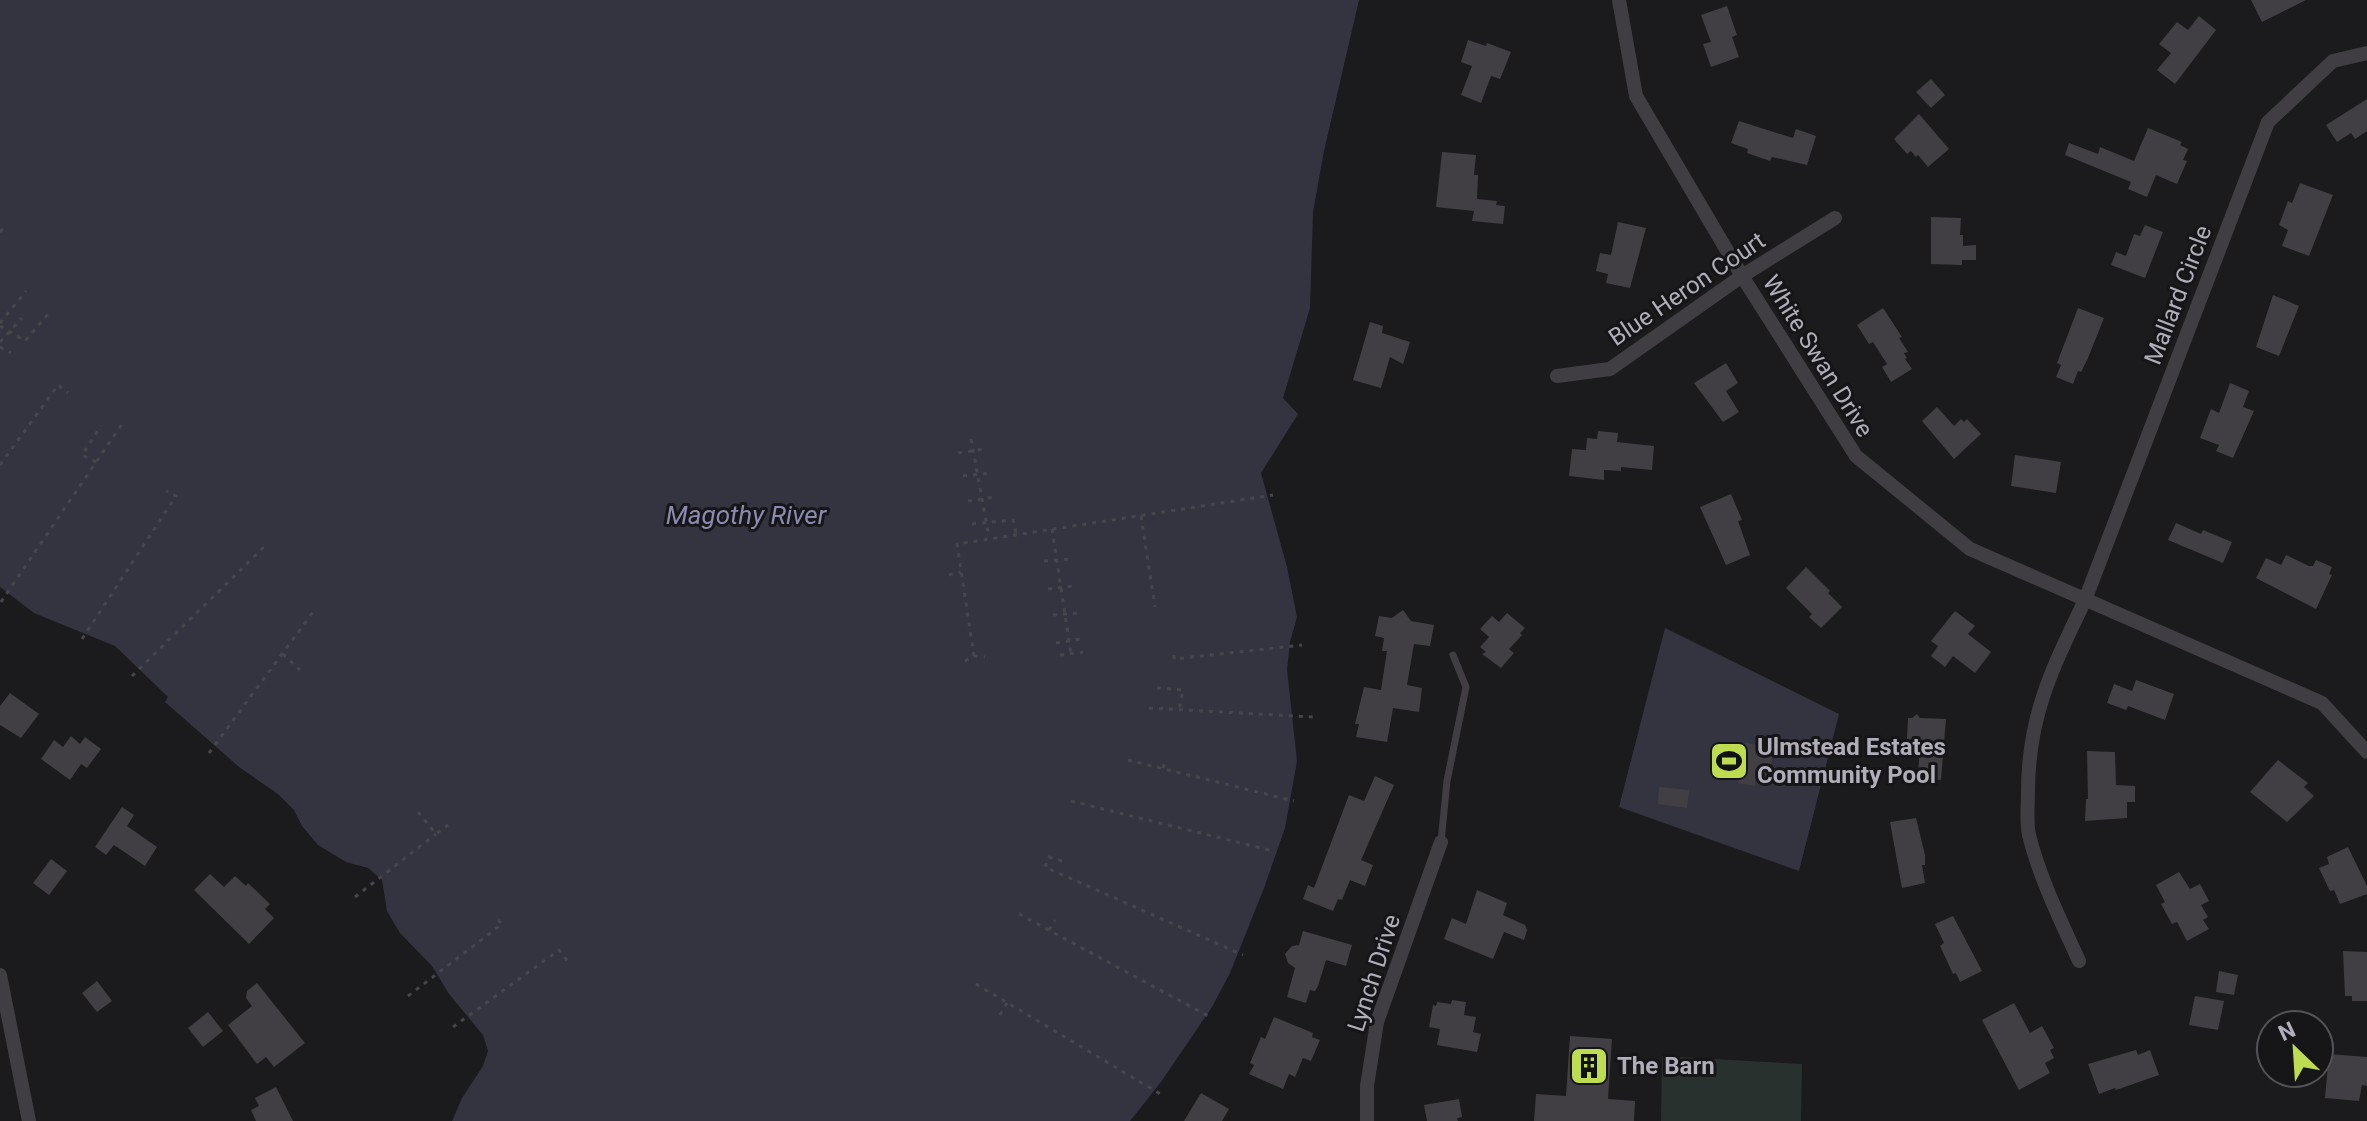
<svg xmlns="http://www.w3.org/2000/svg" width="2367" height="1121" viewBox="0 0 2367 1121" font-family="Roboto,sans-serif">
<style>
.green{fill:#29312e}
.water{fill:#343441}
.building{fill:#413f43}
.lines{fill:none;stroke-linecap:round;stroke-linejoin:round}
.path{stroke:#47464c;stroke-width:3;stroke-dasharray:4 6;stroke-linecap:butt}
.service{stroke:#403e43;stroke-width:7}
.minor{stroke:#403e43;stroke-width:14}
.labels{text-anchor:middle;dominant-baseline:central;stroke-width:6;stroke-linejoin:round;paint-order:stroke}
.street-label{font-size:24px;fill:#b1aeba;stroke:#161517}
.poi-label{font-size:24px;font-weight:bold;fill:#b1aeba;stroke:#161517;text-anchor:start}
.water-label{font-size:26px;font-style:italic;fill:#8b8ab0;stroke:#161517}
</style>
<rect width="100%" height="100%" fill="#1b1a1c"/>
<!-- green -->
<path class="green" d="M 1662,1056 L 1802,1064 L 1801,1121 L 1661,1121 Z"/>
<!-- water -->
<path class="water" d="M 0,0 L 1359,0 L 1324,151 L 1313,212 L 1310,308 L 1283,398 L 1298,414 L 1261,473 L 1287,567 L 1297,617 L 1290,642 L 1287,670 L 1297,761 L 1285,828 L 1264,888 L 1230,973 L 1212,1007 L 1161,1082 L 1130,1121 L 452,1121 L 462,1098 L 483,1066 L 488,1051 L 483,1035 L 449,994 L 432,966 L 400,933 L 387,911 L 382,880 L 368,868 L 346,862 L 318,845 L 302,826 L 294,810 L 278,794 L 239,767 L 165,702 L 168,697 L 115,646 L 34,613 L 0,587 Z
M 1665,628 L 1839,714 L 1799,871 L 1619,807 Z"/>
<!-- building -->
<path class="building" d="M 2251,0 L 2306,0 L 2262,22 Z
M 1727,6 L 1737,35 L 1732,37 L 1739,57 L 1711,67 L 1703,44 L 1711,42 L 1701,15 Z
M 2199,16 L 2216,30 L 2175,84 L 2157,70 L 2171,53 L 2159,44 L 2177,22 L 2188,30 Z
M 1468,40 L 1486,46 L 1487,43 L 1511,52 L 1500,79 L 1491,76 L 1481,103 L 1461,95 L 1472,66 L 1461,62 Z
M 1931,79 L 1945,95 L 1931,108 L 1916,92 Z
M 2367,99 L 2367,131 L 2355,139 L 2351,133 L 2337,142 L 2326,125 Z
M 1919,114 L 1949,149 L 1928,167 L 1918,155 L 1916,157 L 1911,151 L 1907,154 L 1894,139 Z
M 1739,121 L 1793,138 L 1796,129 L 1816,136 L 1807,165 L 1772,157 L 1770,161 L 1747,153 L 1748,149 L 1731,143 Z
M 2148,128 L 2182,142 L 2180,145 L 2188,149 L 2183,160 L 2187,161 L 2177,184 L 2156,175 L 2147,197 L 2128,189 L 2131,182 L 2065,155 L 2069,143 L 2098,154 L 2100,147 L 2134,161 Z
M 1442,152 L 1476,155 L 1474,175 L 1478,175 L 1477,199 L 1497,201 L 1496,205 L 1505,206 L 1503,224 L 1472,221 L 1474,211 L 1436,207 Z
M 2300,183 L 2333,195 L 2309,256 L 2282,246 L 2288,230 L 2279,225 L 2288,201 L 2292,203 Z
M 1931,217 L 1961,218 L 1960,235 L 1963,235 L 1963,246 L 1976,245 L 1976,260 L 1962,260 L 1962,265 L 1931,264 Z
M 1618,222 L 1646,228 L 1630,288 L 1606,283 L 1608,274 L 1596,271 L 1600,253 L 1611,255 Z
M 2145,225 L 2163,232 L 2145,278 L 2111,265 L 2116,252 L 2126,256 L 2134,234 L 2140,236 Z
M 2273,295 L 2299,306 L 2279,356 L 2256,347 Z
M 1883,308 L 1902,337 L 1899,338 L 1908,352 L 1904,353 L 1907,358 L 1905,359 L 1912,369 L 1891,382 L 1882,367 L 1887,364 L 1873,342 L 1869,344 L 1857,325 Z
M 2078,308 L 2104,318 L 2088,358 L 2081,372 L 2078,371 L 2073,384 L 2056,377 L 2061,365 L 2057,363 Z
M 1370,322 L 1383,326 L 1382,333 L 1410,342 L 1403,364 L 1390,357 L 1381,388 L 1353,380 Z
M 1726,363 L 1738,383 L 1726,391 L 1739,412 L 1723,422 L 1694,383 Z
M 2230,383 L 2249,391 L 2243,407 L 2254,411 L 2233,458 L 2216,451 L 2219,445 L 2200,438 L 2211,409 L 2219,413 Z
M 1937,407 L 1954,426 L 1961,419 L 1964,422 L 1967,419 L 1981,434 L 1954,459 L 1922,421 Z
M 1598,431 L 1618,433 L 1617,442 L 1654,446 L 1652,470 L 1621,467 L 1621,471 L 1604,470 L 1604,480 L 1569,476 L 1572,449 L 1586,450 L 1587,438 L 1597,439 Z
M 2015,455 L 2061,462 L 2056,493 L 2011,486 Z
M 1731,494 L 1742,520 L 1738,521 L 1750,555 L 1726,565 L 1700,507 Z
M 2176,523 L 2201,534 L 2203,530 L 2232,542 L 2223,563 L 2168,540 Z
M 2286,555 L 2309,566 L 2313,566 L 2316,560 L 2332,567 L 2329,574 L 2332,575 L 2316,609 L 2256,578 L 2266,558 L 2281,565 Z
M 1806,567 L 1830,591 L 1828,593 L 1842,607 L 1821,628 L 1809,617 L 1812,614 L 1786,588 Z
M 1403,610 L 1411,621 L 1434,625 L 1430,646 L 1414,644 L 1407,685 L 1422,688 L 1419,712 L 1393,708 L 1387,742 L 1356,737 L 1359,724 L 1355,724 L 1364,687 L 1381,690 L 1387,651 L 1382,651 L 1384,638 L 1375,636 L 1379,616 L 1392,618 Z
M 1955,611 L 1975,626 L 1968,634 L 1991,652 L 1975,673 L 1953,656 L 1945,667 L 1931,656 L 1938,646 L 1931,641 Z
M 1507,613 L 1525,628 L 1520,633 L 1522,635 L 1509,649 L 1514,653 L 1501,668 L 1482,654 L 1486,652 L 1480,647 L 1489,637 L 1480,629 L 1492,616 L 1499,622 Z
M 2136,680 L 2174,694 L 2165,720 L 2128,706 L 2126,710 L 2107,703 L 2114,684 L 2132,691 Z
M 10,693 L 39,714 L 21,738 L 0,725 L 0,706 Z
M 1917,714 L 1920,718 L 1946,719 L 1941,780 L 1918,779 L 1920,740 L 1907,739 L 1908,718 L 1912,718 Z
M 71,736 L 80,744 L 85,737 L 101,749 L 87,768 L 81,764 L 70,780 L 41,759 L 54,740 L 63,747 Z
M 1745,743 L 1774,748 L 1768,780 L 1756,778 L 1755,786 L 1738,783 Z
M 2087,751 L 2115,752 L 2116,785 L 2135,786 L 2135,802 L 2127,802 L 2127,818 L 2085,821 L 2086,799 L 2088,799 Z
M 2278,760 L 2308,783 L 2304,787 L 2314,796 L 2287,822 L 2250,792 Z
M 1375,776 L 1394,785 L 1361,860 L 1373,865 L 1365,886 L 1350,880 L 1342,900 L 1338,899 L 1333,911 L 1303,899 L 1308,885 L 1314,888 L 1349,795 L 1364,801 Z
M 1659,787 L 1689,790 L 1687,808 L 1658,804 Z
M 122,807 L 134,815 L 127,826 L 157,847 L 145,866 L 114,845 L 106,855 L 95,847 Z
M 1916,818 L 1925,855 L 1925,865 L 1922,865 L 1925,883 L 1902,888 L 1890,822 Z
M 2348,847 L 2367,886 L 2367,894 L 2340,904 L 2334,890 L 2330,891 L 2328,887 L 2319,868 L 2329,864 L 2327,857 Z
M 51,859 L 67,871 L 49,895 L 33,883 Z
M 2179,872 L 2190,889 L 2200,884 L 2209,901 L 2201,905 L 2208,917 L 2203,920 L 2209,929 L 2187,941 L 2177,922 L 2172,924 L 2161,904 L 2165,902 L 2156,885 Z
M 210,874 L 224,887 L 235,876 L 246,886 L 248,883 L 270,904 L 265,909 L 274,918 L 249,944 L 194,890 Z
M 1477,890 L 1507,903 L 1503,915 L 1525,925 L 1527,930 L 1524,940 L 1504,932 L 1493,959 L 1444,939 L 1452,918 L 1466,924 Z
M 1953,916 L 1982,971 L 1960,982 L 1956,973 L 1953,974 L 1940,946 L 1944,943 L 1935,924 Z
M 1303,931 L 1352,945 L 1346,966 L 1326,960 L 1318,986 L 1315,991 L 1310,990 L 1306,1003 L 1287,997 L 1295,968 L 1288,963 L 1285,954 L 1292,946 L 1299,945 Z
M 2343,951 L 2367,952 L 2367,1001 L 2352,1001 L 2352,996 L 2345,996 Z
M 2219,971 L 2238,975 L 2234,995 L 2216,992 Z
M 97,981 L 112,1001 L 97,1012 L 82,993 Z
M 257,983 L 305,1043 L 274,1067 L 266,1057 L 257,1064 L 228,1025 L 252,1006 L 246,998 L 247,991 Z
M 2195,996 L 2224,1001 L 2218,1030 L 2189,1025 Z
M 1452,1000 L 1466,1002 L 1464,1015 L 1476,1017 L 1473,1032 L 1481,1034 L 1477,1052 L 1437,1045 L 1440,1029 L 1429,1027 L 1433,1005 L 1436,1006 L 1437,1002 L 1451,1004 Z
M 2014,1003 L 2030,1033 L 2042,1026 L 2054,1048 L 2050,1050 L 2054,1058 L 2045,1063 L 2050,1073 L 2019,1090 L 1982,1020 Z
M 208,1012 L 223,1031 L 203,1047 L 188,1028 Z
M 1274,1017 L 1313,1033 L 1312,1037 L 1320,1040 L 1311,1061 L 1303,1058 L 1295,1077 L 1289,1074 L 1283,1089 L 1249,1074 L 1254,1065 L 1250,1063 L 1261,1037 L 1265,1039 Z
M 1570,1036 L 1612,1039 L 1608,1099 L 1635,1101 L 1634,1121 L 1534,1121 L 1536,1094 L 1566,1096 Z
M 2136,1050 L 2138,1055 L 2150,1050 L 2159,1075 L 2116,1090 L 2115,1088 L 2099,1094 L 2088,1064 Z
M 2329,1054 L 2367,1057 L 2367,1086 L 2362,1085 L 2359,1101 L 2325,1098 Z
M 276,1087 L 293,1121 L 256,1121 L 251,1110 L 259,1106 L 255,1098 Z
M 1201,1093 L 1229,1109 L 1222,1121 L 1184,1121 Z
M 1459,1099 L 1462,1117 L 1457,1118 L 1458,1121 L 1427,1121 L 1424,1105 Z"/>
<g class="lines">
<!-- path -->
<path class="path" d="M 0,232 L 4,227
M 0,323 L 26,291
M 0,326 L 25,341 L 49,313
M 0,342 L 22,318
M 0,347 L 11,353
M 971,439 L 989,537
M 958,453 L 984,449
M 96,462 L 82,455 L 101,426
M 0,465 L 58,385 L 68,393
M 963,476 L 990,473
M 968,501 L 995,497
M 1141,516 L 1155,607
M 972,524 L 1013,520 L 1016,534
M 1052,529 L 1071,654
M 1044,561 L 1070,559
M 949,575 L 961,572
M 1048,589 L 1073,586
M 1,602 L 124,421
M 1053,615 L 1078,613
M 82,639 L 176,496 L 166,491
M 1056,643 L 1081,639
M 283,654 L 300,670
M 1060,655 L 1083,652
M 1174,655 L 1174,659 L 1302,645
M 974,656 L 957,544 L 1273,495
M 965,661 L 974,656 L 985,657
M 132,676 L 267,544
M 1157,688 L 1183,690 L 1179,710
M 1149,708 L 1313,717
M 209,753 L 313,612
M 1128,760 L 1294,801
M 1163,768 L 1166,759
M 1071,801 L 1273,851
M 418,812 L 436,834 L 448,825
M 1062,861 L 1049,857 L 1045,867 L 1243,955
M 355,897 L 436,834
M 1019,914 L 1210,1017
M 1049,930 L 1055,920
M 976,984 L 1162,1095
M 408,996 L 502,924 L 495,917
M 1000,1015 L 1007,1003
M 453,1027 L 559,950 L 568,962"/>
<!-- service -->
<path class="service" d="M 1441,842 L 1447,781 L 1466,687 L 1453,655"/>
<!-- minor -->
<path class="minor" d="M 1619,0 L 1636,96 L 1742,276 L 1856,456 L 1970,549 L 2322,703 L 2367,752
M 1557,376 L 1610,369 L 1742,276 L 1835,218
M 2079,961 C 2060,919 2040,879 2029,835 C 2026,821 2028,806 2028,792 C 2028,715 2053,667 2085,600 L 2268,122 L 2333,61 L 2367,53
M 0,975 L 29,1121
M 1367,1121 L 1367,1086 L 1377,1022 L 1441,842"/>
</g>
<!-- icons -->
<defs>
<symbol id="stadium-square" viewBox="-11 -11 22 22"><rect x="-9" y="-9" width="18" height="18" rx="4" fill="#bddc52" stroke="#161517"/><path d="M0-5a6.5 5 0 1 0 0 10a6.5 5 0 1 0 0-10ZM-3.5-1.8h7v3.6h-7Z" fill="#111"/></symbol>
<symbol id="building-square" viewBox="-11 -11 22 22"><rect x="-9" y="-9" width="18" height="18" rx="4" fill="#bddc52" stroke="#161517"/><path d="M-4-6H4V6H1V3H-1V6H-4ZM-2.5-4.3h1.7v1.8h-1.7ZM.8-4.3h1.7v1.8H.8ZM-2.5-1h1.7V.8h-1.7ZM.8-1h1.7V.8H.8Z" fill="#111"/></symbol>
</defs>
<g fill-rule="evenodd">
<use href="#stadium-square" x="1707" y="739" width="44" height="44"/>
<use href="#building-square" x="1567" y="1044" width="44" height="44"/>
</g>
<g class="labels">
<!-- street labels -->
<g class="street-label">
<text transform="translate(1687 289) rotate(-34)">Blue Heron Court</text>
<text transform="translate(2178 295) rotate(-69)">Mallard Circle</text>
<text transform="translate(1818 356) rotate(58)">White Swan Drive</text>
<text transform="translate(1374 973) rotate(-72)">Lynch Drive</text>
</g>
<!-- poi labels -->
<g class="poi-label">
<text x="1757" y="747">Ulmstead Estates<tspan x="1757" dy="28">Community Pool</tspan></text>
<text x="1617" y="1066">The Barn</text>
</g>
<!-- water labels -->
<g class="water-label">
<text x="746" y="515">Magothy River</text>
</g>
</g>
<!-- north arrow -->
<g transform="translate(2295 1049) rotate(335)"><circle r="38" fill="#161517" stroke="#545258" stroke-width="2"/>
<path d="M0-6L14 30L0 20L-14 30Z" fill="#bddc52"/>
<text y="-12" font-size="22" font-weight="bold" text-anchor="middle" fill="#b1aeba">N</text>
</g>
</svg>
